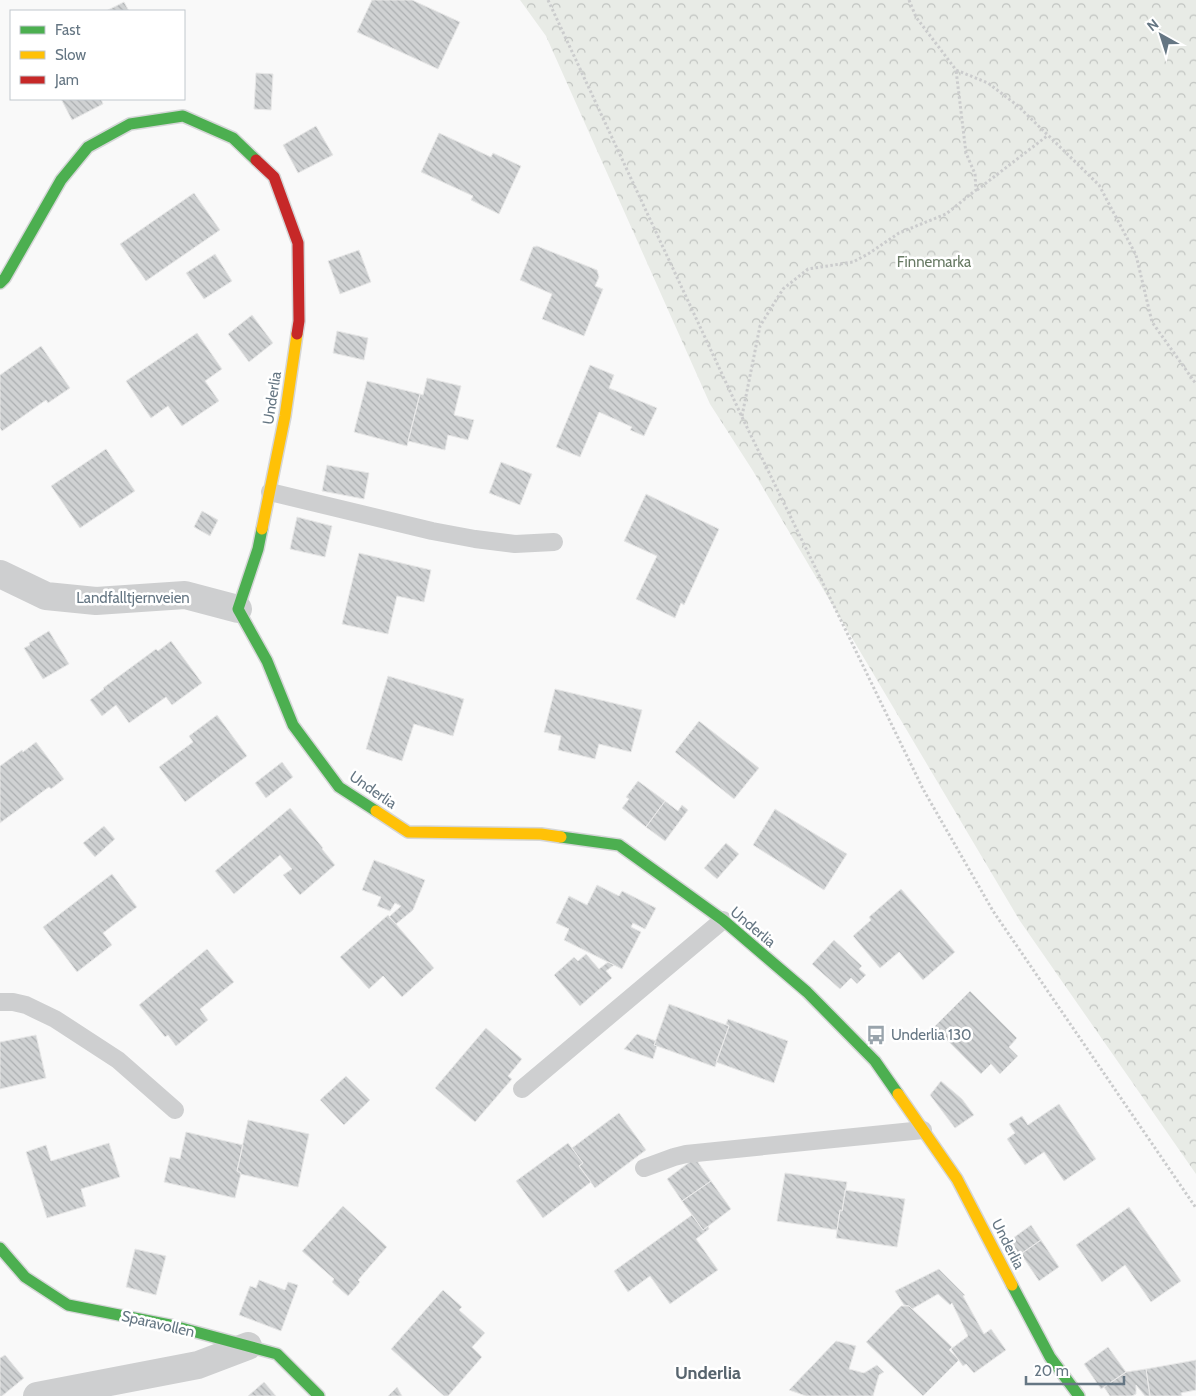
<svg xmlns="http://www.w3.org/2000/svg" width="1196" height="1396" viewBox="0 0 1196 1396" font-family="Cabin,sans-serif">
<style>
.forest{fill:url(#forest-crowns)}
.building{fill:url(#building-back-hatch);stroke:#e8e8e8}
.lines{fill:none;stroke-linecap:round;stroke-linejoin:round}
.fast-casing{stroke:#d5d6d7;stroke-width:14}
.slow-casing{stroke:#d5d6d7;stroke-width:14}
.jam-casing{stroke:#d5d6d7;stroke-width:14}
.path{stroke:#cbcccd;stroke-width:3;stroke-dasharray:2.5 2.5;stroke-linecap:butt}
.lane{stroke:#cecfd0;stroke-width:18}
.street{stroke:#cecfd0;stroke-width:28}
.fast{stroke:#4caf50;stroke-width:11}
.slow{stroke:#ffc107;stroke-width:11}
.jam{stroke:#c62828;stroke-width:11}
.labels{text-anchor:middle;dominant-baseline:central;stroke-width:5;stroke-linejoin:round;paint-order:stroke}
.park-label{font-size:15px;fill:#687a64;stroke:#fff}
.street-label{font-size:15px;fill:#657683;stroke:#fff}
.poi-label{font-size:15px;fill:#657683;stroke:#fff;text-anchor:start}
.quarter-label{font-size:18px;font-weight:bold;fill:#57646e;stroke:#fff}
</style>
<defs>
<pattern id="forest-crowns" width="20" height="18" patternUnits="userSpaceOnUse" patternTransform="scale(1.25)"><rect width="20" height="18" fill="#e8ebe6"/><path d="M2 6a3 3 0 1 1 6 0M12 15a3 3 0 1 1 6 0" fill="none" stroke="#c0c3c0"/></pattern>
<pattern id="building-back-hatch" width="6" height="6" patternUnits="userSpaceOnUse" patternTransform="scale(1.25)"><rect width="6" height="6" fill="#d0d2d3"/><path d="M-1 5l2 2M0 0l6 6M5-1l2 2" fill="none" stroke="#acafb1"/></pattern>
</defs>
<rect width="100%" height="100%" fill="#f9f9f9"/>
<!-- forest -->
<path class="forest" d="M 520,0 L 1196,0 L 1196,1174 L 1020,921 L 753,471 L 710,404 L 546,36 Z"/>
<!-- building -->
<path class="building" d="M 372,0 L 412,0 L 460,22 L 438,69 L 357,32 Z
M 124,2 L 129,11 L 106,11 Z
M 256,73 L 273,74 L 271,110 L 254,109 Z
M 61,99 L 101,99 L 103,104 L 72,120 Z
M 316,126 L 333,155 L 298,173 L 283,145 Z
M 439,133 L 491,157 L 493,153 L 521,166 L 499,214 L 471,200 L 473,196 L 421,172 Z
M 194,193 L 220,230 L 146,281 L 120,244 Z
M 537,246 L 597,270 L 599,277 L 595,286 L 603,289 L 584,336 L 542,319 L 552,294 L 520,280 L 533,247 Z
M 359,250 L 371,282 L 340,294 L 328,261 Z
M 215,254 L 232,281 L 204,299 L 186,273 Z
M 252,315 L 273,343 L 249,362 L 228,334 Z
M 337,331 L 368,338 L 364,360 L 333,353 Z
M 197,333 L 222,369 L 205,381 L 219,401 L 182,426 L 168,406 L 151,418 L 126,381 Z
M 41,346 L 70,388 L 48,403 L 46,400 L 2,431 L 0,428 L 0,375 Z
M 590,365 L 614,375 L 609,388 L 657,408 L 644,436 L 630,430 L 632,427 L 599,412 L 580,457 L 556,447 Z
M 427,378 L 461,386 L 454,415 L 474,420 L 468,440 L 448,435 L 445,450 L 408,441 L 420,394 L 423,395 Z
M 367,381 L 420,394 L 407,446 L 354,432 Z
M 106,449 L 135,491 L 80,528 L 51,486 Z
M 501,462 L 532,474 L 520,505 L 489,493 Z
M 327,465 L 369,473 L 364,499 L 322,491 Z
M 646,494 L 719,529 L 684,605 L 681,603 L 675,618 L 636,599 L 657,556 L 624,541 Z
M 202,511 L 218,520 L 210,536 L 194,527 Z
M 297,517 L 332,526 L 325,557 L 290,549 Z
M 359,553 L 431,570 L 424,602 L 397,596 L 388,634 L 342,624 Z
M 49,631 L 69,664 L 43,679 L 24,648 L 30,645 L 29,643 Z
M 171,641 L 202,683 L 172,705 L 166,697 L 129,723 L 116,705 L 102,716 L 90,700 L 104,689 L 103,688 L 156,649 L 158,651 Z
M 388,676 L 464,699 L 453,736 L 414,724 L 402,761 L 366,749 Z
M 555,689 L 642,710 L 631,752 L 599,744 L 595,759 L 558,750 L 561,736 L 544,732 Z
M 217,715 L 247,756 L 185,802 L 159,767 L 193,742 L 189,736 Z
M 699,721 L 759,768 L 734,799 L 675,752 Z
M 36,742 L 64,779 L 51,789 L 49,787 L 0,823 L 0,766 L 22,750 L 23,752 Z
M 282,762 L 293,777 L 266,798 L 255,783 Z
M 638,781 L 665,801 L 646,827 L 622,808 L 629,799 L 626,797 Z
M 665,801 L 678,811 L 682,805 L 688,810 L 665,841 L 646,827 Z
M 290,808 L 323,848 L 322,849 L 335,865 L 300,895 L 283,875 L 292,869 L 280,855 L 234,894 L 215,871 Z
M 775,809 L 847,854 L 824,890 L 753,845 Z
M 104,826 L 115,839 L 95,857 L 83,843 Z
M 726,843 L 739,854 L 717,879 L 704,868 Z
M 374,860 L 425,880 L 413,910 L 396,924 L 389,917 L 401,906 L 395,903 L 390,911 L 377,906 L 381,897 L 362,890 Z
M 112,874 L 137,907 L 103,933 L 112,945 L 77,972 L 43,927 Z
M 597,885 L 619,896 L 622,891 L 656,908 L 645,929 L 633,923 L 631,927 L 641,932 L 622,969 L 564,940 L 569,929 L 556,923 L 569,896 L 587,905 Z
M 901,889 L 955,952 L 923,980 L 899,952 L 880,968 L 853,936 L 871,920 L 869,917 Z
M 388,915 L 434,968 L 402,997 L 383,976 L 369,989 L 340,957 Z
M 834,940 L 862,966 L 859,969 L 866,975 L 857,984 L 851,978 L 840,989 L 812,964 Z
M 207,949 L 234,982 L 200,1009 L 208,1020 L 176,1046 L 168,1035 L 165,1037 L 139,1005 Z
M 586,954 L 599,969 L 608,962 L 614,965 L 606,971 L 612,978 L 580,1006 L 554,975 L 574,957 L 578,961 Z
M 970,991 L 1017,1038 L 1009,1047 L 1018,1056 L 1000,1074 L 991,1064 L 981,1074 L 934,1027 Z
M 669,1004 L 729,1026 L 715,1067 L 654,1045 Z
M 728,1019 L 788,1041 L 774,1083 L 716,1062 L 729,1026 L 726,1024 Z
M 486,1028 L 522,1059 L 508,1076 L 512,1079 L 475,1122 L 435,1088 Z
M 637,1034 L 656,1041 L 654,1045 L 657,1046 L 653,1059 L 624,1049 Z
M 36,1035 L 46,1078 L 0,1089 L 0,1042 Z
M 346,1076 L 370,1100 L 344,1125 L 320,1100 Z
M 941,1081 L 962,1099 L 974,1115 L 955,1128 L 930,1095 Z
M 1059,1104 L 1096,1159 L 1064,1181 L 1044,1152 L 1025,1165 L 1007,1139 L 1015,1133 L 1009,1124 L 1022,1116 L 1028,1125 Z
M 619,1113 L 646,1150 L 595,1188 L 579,1166 L 583,1163 L 572,1148 Z
M 248,1120 L 309,1134 L 298,1187 L 240,1174 L 241,1173 L 237,1171 Z
M 186,1132 L 243,1145 L 237,1171 L 241,1173 L 235,1198 L 164,1182 L 170,1157 L 180,1159 Z
M 109,1143 L 120,1177 L 81,1189 L 86,1206 L 47,1218 L 26,1152 L 46,1145 L 51,1161 Z
M 568,1143 L 583,1163 L 579,1166 L 591,1182 L 543,1218 L 516,1181 Z
M 695,1158 L 711,1181 L 682,1201 L 667,1179 Z
M 785,1173 L 847,1182 L 842,1211 L 840,1210 L 837,1230 L 777,1221 Z
M 711,1181 L 731,1209 L 703,1230 L 682,1201 Z
M 845,1190 L 905,1199 L 897,1247 L 836,1238 L 840,1210 L 842,1211 Z
M 343,1206 L 387,1247 L 358,1280 L 360,1282 L 348,1296 L 332,1282 L 334,1279 L 302,1251 Z
M 1129,1207 L 1181,1281 L 1151,1302 L 1125,1265 L 1102,1282 L 1076,1245 Z
M 692,1215 L 703,1230 L 708,1226 L 709,1229 L 696,1239 L 718,1270 L 670,1304 L 650,1276 L 628,1292 L 614,1271 Z
M 1031,1225 L 1041,1240 L 1019,1255 L 1009,1241 Z
M 1041,1240 L 1059,1267 L 1039,1281 L 1021,1254 Z
M 135,1249 L 166,1256 L 156,1295 L 126,1287 Z
M 939,1269 L 965,1295 L 963,1296 L 984,1334 L 991,1329 L 1006,1350 L 974,1373 L 966,1364 L 963,1366 L 951,1349 L 968,1336 L 952,1303 L 950,1305 L 938,1294 L 912,1309 L 909,1306 L 904,1305 L 895,1291 Z
M 259,1280 L 285,1290 L 288,1282 L 298,1285 L 281,1331 L 239,1315 L 250,1286 L 256,1288 Z
M 443,1290 L 462,1307 L 459,1310 L 485,1333 L 472,1347 L 482,1357 L 448,1396 L 444,1396 L 391,1349 Z
M 901,1306 L 909,1306 L 952,1347 L 949,1350 L 959,1360 L 923,1396 L 866,1342 Z
M 836,1341 L 856,1346 L 849,1369 L 864,1373 L 877,1365 L 884,1372 L 879,1375 L 873,1396 L 806,1396 L 789,1390 Z
M 1108,1347 L 1126,1372 L 1101,1389 L 1084,1364 Z
M 5,1355 L 24,1378 L 2,1396 L 0,1396 L 0,1358 Z
M 1196,1360 L 1196,1390 L 1181,1393 L 1182,1396 L 1150,1396 L 1146,1369 Z
M 1146,1369 L 1150,1396 L 1145,1396 L 1136,1385 L 1136,1394 L 1132,1396 L 1110,1396 L 1104,1387 L 1126,1372 Z
M 264,1382 L 276,1396 L 248,1396 Z
M 397,1387 L 402,1396 L 388,1396 Z"/>
<g class="lines">
<defs>
<path id="fast" d="M 0,283 L 5,278 L 61,180 L 88,147 L 130,124 L 183,116 L 233,138 L 256,160
M 262,529 L 258,549 L 238,609 L 267,661 L 293,725 L 339,787 L 376,811
M 561,837 L 619,845 L 723,920 L 807,992 L 875,1061 L 898,1094
M 0,1248 L 25,1277 L 68,1305 L 170,1325 L 277,1354 L 319,1396
M 1012,1285 L 1050,1357 L 1079,1396"/>
<path id="slow" d="M 262,529 L 285,416 L 297,334
M 376,811 L 408,832 L 541,834 L 561,837
M 898,1094 L 957,1179 L 1012,1285"/>
<path id="jam" d="M 256,160 L 274,177 L 298,243 L 299,321 L 297,334"/>
</defs>
<!-- fast casing -->
<use href="#fast" class="fast-casing"/>
<!-- slow casing -->
<use href="#slow" class="slow-casing"/>
<!-- jam casing -->
<use href="#jam" class="jam-casing"/>
<!-- path -->
<path class="path" d="M 548,0 L 742,417 L 923,789 L 993,911 L 1196,1208
M 909,0 L 916,17 L 956,70 L 988,83 L 1018,106 L 1099,185 L 1136,255 L 1152,322 L 1196,384
M 977,190 L 1047,136
M 742,416 L 760,326 L 783,289 L 808,269 L 853,262 L 868,254 L 899,233 L 946,214 L 976,190 L 975,174 L 966,153 L 956,70"/>
<!-- lane -->
<path class="lane" d="M 270,492 L 432,531 L 475,539 L 515,544 L 554,542
M 0,1002 L 13,1002 L 26,1005 L 55,1019 L 118,1060 L 175,1110
M 522,1089 L 723,920
M 644,1168 L 674,1157 L 686,1154 L 923,1130"/>
<!-- street -->
<path class="street" d="M 0,574 L 46,596 L 96,601 L 185,595 L 238,609
M 37,1396 L 198,1365 L 248,1346"/>
<!-- fast -->
<use href="#fast" class="fast"/>
<!-- slow -->
<use href="#slow" class="slow"/>
<!-- jam -->
<use href="#jam" class="jam"/>
</g>
<!-- icons -->
<defs>
<symbol id="bus-bare" viewBox="-9 -9 18 18"><path d="M-5-6H5V4H4V6H2V4H-2V6H-4V4H-5ZM-3.5-4V0h7V-4ZM-3.5 1.2v1.5H-2V1.2ZM2 1.2v1.5H3.5V1.2Z" fill="#99a4ac" stroke="#fff" stroke-width="2.5" paint-order="stroke"/></symbol>
</defs>
<g fill-rule="evenodd">
<use href="#bus-bare" x="862" y="1021" width="28" height="28"/>
</g>
<g class="labels">
<!-- park labels -->
<g class="park-label">
<text x="934" y="262">Finnemarka</text>
</g>
<!-- street labels -->
<g class="street-label">
<text transform="translate(272 398) rotate(-81)">Underlia</text>
<text x="133" y="598">Landfalltjernveien</text>
<text transform="translate(373 790) rotate(35)">Underlia</text>
<text transform="translate(753 927) rotate(40)">Underlia</text>
<text transform="translate(1008 1244) rotate(63)">Underlia</text>
<text transform="translate(158 1324) rotate(13)">Sparavollen</text>
</g>
<!-- poi labels -->
<g class="poi-label">
<text x="891" y="1035">Underlia 130</text>
</g>
<!-- quarter labels -->
<g class="quarter-label">
<text x="708" y="1373">Underlia</text>
</g>
</g>
<!-- legend -->
<rect x="10" y="10" width="175" height="90" fill="#ffffff" stroke="#c1c8cd"/>
<rect x="20" y="26" width="25" height="8" fill="#4caf50" stroke="#c1c8cd"/>
<text x="55" y="35" font-size="15" fill="#657683">Fast</text>
<rect x="20" y="51" width="25" height="8" fill="#ffc107" stroke="#c1c8cd"/>
<text x="55" y="60" font-size="15" fill="#657683">Slow</text>
<rect x="20" y="76" width="25" height="8" fill="#c62828" stroke="#c1c8cd"/>
<text x="55" y="85" font-size="15" fill="#657683">Jam</text>
<!-- north arrow -->
<g transform="translate(1161 35) rotate(321)" stroke="#ffffff" stroke-width="4" paint-order="stroke">
<path d="M0-4L9 19L0 12L-9 19Z" fill="#657683"/>
<text y="-8" font-size="14" font-weight="bold" text-anchor="middle" fill="#657683">N</text>
</g>
<!-- scale -->
<path d="M1026 1376v8h98v-8" fill="none" stroke="#657683" stroke-width="2.5"/>
<text x="1034" y="1376" font-size="15" fill="#657683" stroke="#ffffff" stroke-width="4" paint-order="stroke">20 m</text>
</svg>
